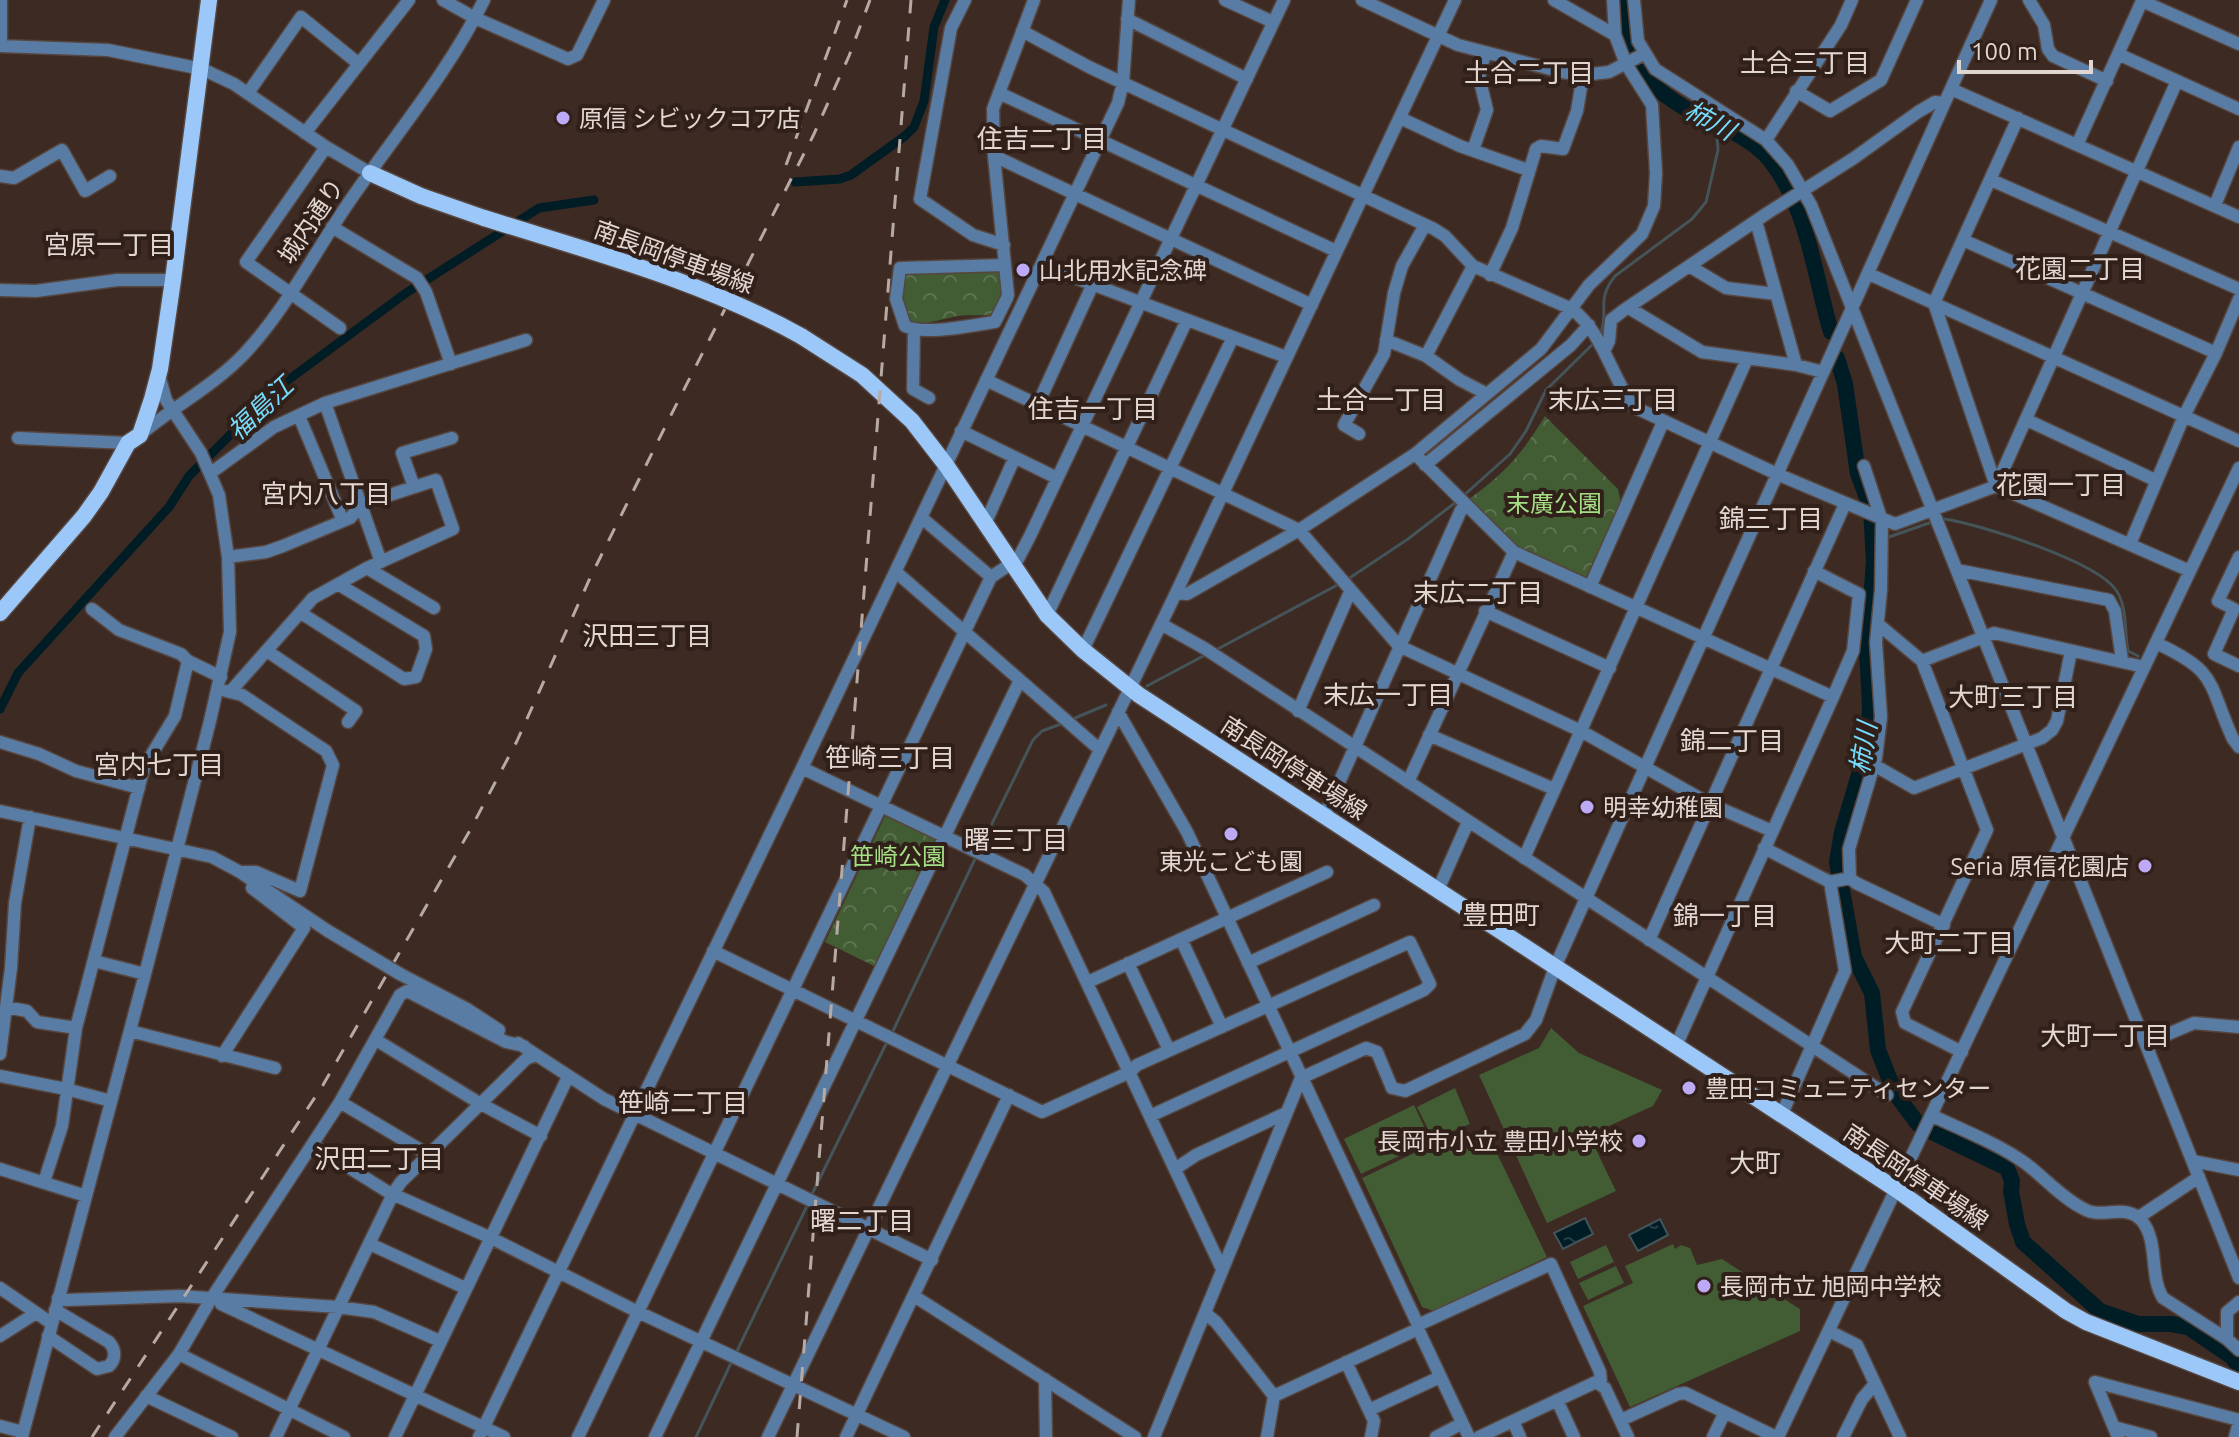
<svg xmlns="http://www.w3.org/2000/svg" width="2239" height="1437" viewBox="0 0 2239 1437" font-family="Ubuntu,'Noto Sans JP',sans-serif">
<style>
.forest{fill:url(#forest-crowns)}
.pitch{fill:#425c34}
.water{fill:url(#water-ripples);stroke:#445459;stroke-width:2}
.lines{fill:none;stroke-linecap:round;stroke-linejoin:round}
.stream{stroke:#445459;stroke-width:3}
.canal{stroke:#001d26;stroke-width:9}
.river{stroke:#001d26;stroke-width:16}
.minor-casing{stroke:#57463f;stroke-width:15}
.major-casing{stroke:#57463f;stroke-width:19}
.minor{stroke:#587ca4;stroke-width:12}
.major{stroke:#9bc8f8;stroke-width:16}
.rail{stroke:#b7a9a3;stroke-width:3;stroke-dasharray:14 14;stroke-linecap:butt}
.minor-bridge-casing{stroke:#57463f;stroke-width:15;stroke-linecap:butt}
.major-bridge-casing{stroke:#57463f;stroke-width:19;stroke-linecap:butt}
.minor-bridge{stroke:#587ca4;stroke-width:12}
.major-bridge{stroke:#9bc8f8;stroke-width:16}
.poi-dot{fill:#bda9f5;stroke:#312019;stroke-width:3}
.labels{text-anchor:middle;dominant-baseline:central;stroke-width:8;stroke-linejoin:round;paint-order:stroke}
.poi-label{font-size:24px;fill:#e2d6d1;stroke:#312019;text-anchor:start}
.street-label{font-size:24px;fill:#e2d6d1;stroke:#312019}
.park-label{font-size:24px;fill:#a4df85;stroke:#312019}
.neighbourhood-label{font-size:26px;fill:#e2d6d1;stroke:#312019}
.water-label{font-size:26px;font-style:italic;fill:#75dbfd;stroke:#312019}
</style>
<defs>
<pattern id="forest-crowns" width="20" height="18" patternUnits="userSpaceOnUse" patternTransform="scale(2)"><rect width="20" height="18" fill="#425c34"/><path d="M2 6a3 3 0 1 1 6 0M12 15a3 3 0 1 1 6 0" fill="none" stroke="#5d7350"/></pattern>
<pattern id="water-ripples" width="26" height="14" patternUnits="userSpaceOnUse" patternTransform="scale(2)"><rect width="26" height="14" fill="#001d26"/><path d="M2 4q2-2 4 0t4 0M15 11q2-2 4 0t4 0" fill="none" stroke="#253d44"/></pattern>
</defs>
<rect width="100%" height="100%" fill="#3c2a23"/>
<!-- forest -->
<path class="forest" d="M 1001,272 L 1003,294 L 993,315 C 980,316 965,314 953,317 C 938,320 925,326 909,321 L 903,304 L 904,274 Z
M 1545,416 L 1618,489 L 1621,503 L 1586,577 L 1517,547 L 1469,499 C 1505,473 1522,454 1545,416 Z
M 885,816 L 938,841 L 876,967 L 825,942 Z"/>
<!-- pitch -->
<path class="pitch" d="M 1551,1028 L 1579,1053 L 1662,1090 L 1653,1106 L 1589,1135 L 1616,1191 L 1547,1223 L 1479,1075 L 1539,1048 Z
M 1455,1088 L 1470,1124 L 1433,1139 L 1417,1107 Z
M 1414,1105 L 1431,1141 L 1361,1174 L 1344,1139 Z
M 1467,1136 L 1492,1143 L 1547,1257 L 1433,1311 L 1422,1307 L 1362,1178 L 1429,1146 Z
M 1673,1244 L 1675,1249 L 1681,1245 L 1690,1248 L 1697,1265 L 1722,1259 L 1800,1309 L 1800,1331 L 1630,1407 L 1583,1306 L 1633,1283 L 1625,1266 Z
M 1606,1245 L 1614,1262 L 1578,1279 L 1570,1262 Z
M 1616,1266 L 1624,1283 L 1588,1300 L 1579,1283 Z"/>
<!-- water -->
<path class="water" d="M 1585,1218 L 1593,1234 L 1563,1249 L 1554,1233 Z
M 1660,1219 L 1668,1235 L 1638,1251 L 1629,1235 Z"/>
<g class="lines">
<!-- stream -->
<path class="stream" d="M 1600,335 C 1610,312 1595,301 1615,276 L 1692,219 L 1706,202 L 1718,150 L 1717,136 L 1710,121
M 1462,497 L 1510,454 L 1526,431 L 1546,390 L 1596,341
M 1945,519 C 1982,525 2096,561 2116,590 C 2128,608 2124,631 2128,651 L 2138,656
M 1886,538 L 1932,522
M 1348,579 L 1408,539 L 1456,502
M 1214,651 L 1341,583
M 1147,686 L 1207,654
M 1075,718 L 1106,705
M 980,848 L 1033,740 L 1042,731 L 1061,724
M 892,1033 L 975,859
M 812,1194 L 887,1042
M 737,1351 L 806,1208
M 696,1437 L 731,1363"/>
<!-- canal -->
<path class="canal" d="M 795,182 L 840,179 L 851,175 L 905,136 L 914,127 L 924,101 L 934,27 L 945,0
M 0,709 L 18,673 L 169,507 L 189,476 L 276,389 L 406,293 L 539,208 L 594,200"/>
<!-- river -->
<path class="river" d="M 1621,0 C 1624,67 1654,96 1714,123 C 1734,132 1755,142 1770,160 C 1808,208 1814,274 1831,332
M 1837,358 L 1845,384 L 1858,474 L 1871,508 L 1874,562 L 1867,651 L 1870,704 L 1869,741 L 1842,832 L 1837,862 L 1854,957 L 1872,993 L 1878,1050 L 1895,1093 L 1918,1124
M 1932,1132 L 2007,1168 L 2012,1181 L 2011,1191 L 2017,1224 L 2023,1242 L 2100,1311 L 2138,1324 L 2171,1324 L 2188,1327 L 2232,1357 L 2238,1365"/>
<defs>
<path id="minor" d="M 1,0 L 1,46
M 443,0 L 475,18 L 568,59 L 577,55 L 604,0
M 965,0 L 951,28 L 920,199 L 973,235 L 1004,245
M 1225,0 L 1273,22
M 1362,0 L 1458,45 L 1562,72 L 1583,75 L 1609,72 L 1644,54
M 1613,0 L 1615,35
M 1634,0 L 1638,41 L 1655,69 L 1766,140 L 1788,165 L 1811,205 L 2239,1278
M 2029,0 L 2044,25 L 2048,49 L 2053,56 L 2107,81
M 1127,19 L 1247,79
M 1022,31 L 1089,67 L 1434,229 L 1445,236 L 1473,266 L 1572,309 C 1604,334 1610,375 1634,407 L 1777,474 L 1895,524 L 1996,486 L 2177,81
M 0,46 L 108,50 L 202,69 L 234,84 L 326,147 L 370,173
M 2118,54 L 2239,109
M 1951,89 L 2239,217
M 1796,91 L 1830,111 L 1881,80 L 1917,0
M 248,93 L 301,17 L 359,64
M 999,93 L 1336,251
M 1400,118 L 1460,146 L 1528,170
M 2018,118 L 1934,303 L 1996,486 L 2190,571
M 305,133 L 409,0
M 1766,140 L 1841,25 L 1852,0
M 2077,145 L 2142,1 L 2239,44
M 326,147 L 246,262 L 340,328
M 1473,150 L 1487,110 L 1479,77 L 1485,53
M 994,156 L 1312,305
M 0,176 L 14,178 L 62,150 L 85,191 L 110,176
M 1991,180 L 2239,289
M 2215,205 L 2239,147
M 1756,221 L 1796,365
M 332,227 L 417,278 L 426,292 L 451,364
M 1963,240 L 2216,353
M 1005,265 L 900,268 L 896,299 L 905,326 C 924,336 973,325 995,322 L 1007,298 L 1008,295 L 994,156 L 993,109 L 1034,0
M 1041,265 L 1286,357
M 1689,266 L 1726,288 L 1776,294
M 1869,274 L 2239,441
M 1490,275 L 1512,228 L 1536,149 L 1541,146 L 1563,149 L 1577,111 L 1583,75
M 0,290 L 36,291 L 117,280 L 173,280
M 1629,308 L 1702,352 L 1796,365 L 1823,372
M 914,329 L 913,389 L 929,398
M 1386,340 L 1426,356 L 1460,380 L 1487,394
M 1604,351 L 1609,341 L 1611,320 L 1624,310 L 1769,212 L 1854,158 L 1918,112 L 1935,102 L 1944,103
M 1426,356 L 1473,266
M 986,380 L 1299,530 L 1399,646 L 1581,731 L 1710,804 L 1772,831
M 325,403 L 381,562
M 1037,406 L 1093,284
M 299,416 L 343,521
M 2027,420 L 2155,480
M 961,431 L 1057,478
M 1359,434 L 1344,425 L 1384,354 L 1394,293 L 1402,266 L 1425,225
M 140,435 C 174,406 214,386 245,353 C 289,306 318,245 356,192 C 400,129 450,69 484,0
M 18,438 L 128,443
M 1415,454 L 1514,552 L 1833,697 L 1676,1046
M 1425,465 L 1571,345 L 1589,325
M 212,472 L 274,427 L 325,403 L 526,340
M 414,487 L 402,453 L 452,438
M 922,518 L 991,577
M 985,524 L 1014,459
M 2130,544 L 2184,416 L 2216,353 L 2239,299
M 228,557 L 266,552 L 283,546 L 350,518 L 362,504 L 436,480 L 453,529 L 367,568 L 313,598 L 230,692
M 2239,557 L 2218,601 L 2234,609 L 2214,654 L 2239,666
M 367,568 L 434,608
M 1957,570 L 2109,600 L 2115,611 L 2122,660
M 1814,571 L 1859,594 L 1853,651 L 1833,697
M 896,572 L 1099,749
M 1590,587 L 1663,422
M 1176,593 L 1187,594 L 1299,530 L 1415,454 L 1541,349 L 1589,285 L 1642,234 L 1654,206 L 1656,173 L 1652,105 L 1626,64 L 1615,35 L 1554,0
M 92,609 L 119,630 L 181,654 L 188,661 L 221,677
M 1485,611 L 1610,668
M 301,613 L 404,679 L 416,677 L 426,649 L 424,636 L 338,584
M 1047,615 L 1187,320
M 1161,624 L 1204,648 L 1887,1095
M 1878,624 L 1922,661 L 1987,830 L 1902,1012 L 1905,1023 L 1962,1052
M 2156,643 C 2219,672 2207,682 2233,739 L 2239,747
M 1083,650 L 1233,337
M 267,651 L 356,711 L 348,722
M 1922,661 L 1994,633 L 2144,667
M 226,691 L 242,695 L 326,751 L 333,765 L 300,891 L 256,872 L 240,872
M 1298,711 L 1350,592
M 1118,712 L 1187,832 L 1418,1325 L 1551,1264 L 1600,1372 L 1601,1384
M 1429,735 L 1554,789
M 0,742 L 39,754 L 76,771 L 139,788
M 1874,765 L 1914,788 L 2042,738 L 2052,730 L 2057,721 L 2071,651
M 802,768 L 1025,875 L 1044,892 L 1222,1269
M 1408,782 L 1514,552
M 0,811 L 212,857 L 240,872 L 328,931
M 1324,816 L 1461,510 L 1467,505
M 1764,848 L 1830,882 L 1850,878 L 1856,883 L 1944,925
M 1524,858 L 1747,359
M 1850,878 L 1849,849 L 1876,758 L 1881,717 L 1876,642 L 1881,590 L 1882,521 L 1864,466
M 1438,890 L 1468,822
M 1181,939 L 1222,1027
M 1649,940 L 1845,504
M 713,951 L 1042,1112 L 1130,1072 L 1137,1065 L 1410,942 L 1430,984 L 1424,990 L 1150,1116
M 94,961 L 145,974
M 1128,963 L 1169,1050
M 1248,963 L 1374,905
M 400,974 L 467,1009 L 499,1030
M 1088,982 L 1327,872
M 6,1007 L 27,1011 L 37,1022 L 76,1028
M 130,1031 L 275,1068
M 376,1040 L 481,1104 L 541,1136
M 518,1043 L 604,1099 L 932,1260
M 2147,1043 L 2194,1023 L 2239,1027
M 0,1054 L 11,968 L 15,903 L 30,817
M 222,1056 L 304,928 L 252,888
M 0,1076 L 66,1089 L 111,1101
M 340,1102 L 429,1155
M 1931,1115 C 1962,1130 1997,1143 2025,1163 C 2045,1178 2062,1198 2084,1209 C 2102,1220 2126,1202 2142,1221 C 2159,1242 2149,1276 2163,1298 L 2227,1339 L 2239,1350
M 1781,1116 L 1845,971 L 1830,882
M 313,1145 L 388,1192 L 489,1237 L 638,1312 L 904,1437
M 2193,1161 L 2239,1170
M 0,1169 L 86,1196
M 1175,1169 L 1196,1155 L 1286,1113
M 44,1182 L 62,1126 L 76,1028 L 144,767 L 175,716 L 188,661
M 2139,1217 L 2199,1177
M 370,1244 L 465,1288
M 0,1288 L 51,1323
M 914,1296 L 1135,1437
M 58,1298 L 66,1300 L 180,1296 L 338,1307 L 374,1312 L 440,1341
M 221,1304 L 504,1437
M 1205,1313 L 1216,1322 L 1274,1396 L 1267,1437
M 1829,1331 L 1857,1345 L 1900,1437
M 0,1336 L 36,1313
M 48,1336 L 97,1369 L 109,1366 C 116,1359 116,1350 109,1342 L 55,1310
M 2227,1339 L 2227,1312 L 2239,1302
M 179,1354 L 344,1437
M 1346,1362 L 1374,1421 L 1371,1437
M 1045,1379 L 1046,1437
M 2095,1382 L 2239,1420
M 2095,1382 L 2118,1437
M 146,1396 L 232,1437
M 1274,1396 L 1418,1329 L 1469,1437
M 1557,1400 L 1574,1437
M 1369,1410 L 1440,1377
M 1621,1420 L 1678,1394 L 1685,1393 L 1776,1437
M 1513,1421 L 1520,1437
M 0,1426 L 23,1432
M 2114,1427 L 2151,1437
M 22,1437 L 145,974 L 210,721 L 230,632 L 228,557 L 219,495 L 201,453 L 166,400 L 160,379
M 115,1437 L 179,1354 L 211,1299 L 340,1102 L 400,995 L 407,991 L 506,1042 L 524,1046
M 276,1437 L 394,1192 L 401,1182 L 526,1059 L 535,1055
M 395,1437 L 568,1077
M 479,1437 L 802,768 L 1118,103 L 1123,82 L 1129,0
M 578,1437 L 991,577 L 1018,559 L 1030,536 L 1284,0
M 655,1437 L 1020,680
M 768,1437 L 1176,593 L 1455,0
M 846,1437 L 1009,1095
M 1154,1437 L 1301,1078 L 1366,1048 L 1377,1052 L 1392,1088 L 1405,1091 L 1525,1034 L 1536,1020 L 1555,967 L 1991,0
M 1436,1437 L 1461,1424
M 1479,1437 L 1596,1382 L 1605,1388 L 1628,1437
M 1713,1437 L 1725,1412
M 1778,1437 L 2239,468
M 1843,1437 L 1862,1399 L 1874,1385
M 2235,1437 L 2239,1422"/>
<path id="major" d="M 370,173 L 421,196 L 484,218
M 801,336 L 862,375 L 912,421 L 946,465 L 1047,615 L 1083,650 L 1139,695 L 1897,1190 L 2066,1311 L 2086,1322 L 2239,1382
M 0,613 L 84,516 L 101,492 L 128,443 L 140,435 L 152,399 L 160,369 L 173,280 L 209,0"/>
</defs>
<!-- minor casing -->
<use href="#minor" class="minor-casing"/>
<!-- major casing -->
<use href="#major" class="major-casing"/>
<!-- minor -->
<use href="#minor" class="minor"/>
<!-- major -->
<use href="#major" class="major"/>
<!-- rail -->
<path class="rail" d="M 786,165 L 847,0
M 92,1437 L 323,1085 L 469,832 L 517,741 L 590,578 L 670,417 L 814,134 L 849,56 L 870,0
M 797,1437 L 911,0"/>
<defs>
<path id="minor-bridge" d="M 328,931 L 400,974"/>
<path id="major-bridge" d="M 484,218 C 592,252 702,281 801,336"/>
</defs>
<!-- minor-bridge casing -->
<use href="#minor-bridge" class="minor-bridge-casing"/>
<!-- major-bridge casing -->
<use href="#major-bridge" class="major-bridge-casing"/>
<!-- minor-bridge -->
<use href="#minor-bridge" class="minor-bridge"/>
<!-- major-bridge -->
<use href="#major-bridge" class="major-bridge"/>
</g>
<!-- markers -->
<g class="poi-dot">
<circle cx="563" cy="118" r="8"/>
<circle cx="1023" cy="270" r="8"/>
<circle cx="1587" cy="807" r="8"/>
<circle cx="1231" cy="834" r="8"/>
<circle cx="2145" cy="866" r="8"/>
<circle cx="1689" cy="1088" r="8"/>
<circle cx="1639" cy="1141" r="8"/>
<circle cx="1704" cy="1286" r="8"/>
</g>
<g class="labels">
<!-- poi labels -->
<g class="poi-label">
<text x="579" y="118">原信 シビックコア店</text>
<text x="1039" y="270">山北用水記念碑</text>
<text x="1603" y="807">明幸幼稚園</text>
<text x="1231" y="861" text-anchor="middle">東光こども園</text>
<text x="2129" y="866" text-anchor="end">Seria 原信花園店</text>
<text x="1705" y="1088">豊田コミュニティセンター</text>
<text x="1623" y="1141" text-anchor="end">長岡市小立 豊田小学校</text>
<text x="1720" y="1286">長岡市立 旭岡中学校</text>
</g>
<!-- street labels -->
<g class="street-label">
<text transform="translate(311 221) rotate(-56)">城内通り</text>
<text transform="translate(674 257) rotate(20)">南長岡停車場線</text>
<text transform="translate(1294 768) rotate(33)">南長岡停車場線</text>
<text transform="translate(1916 1177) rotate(34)">南長岡停車場線</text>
</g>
<!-- park labels -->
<g class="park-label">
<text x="1554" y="503">末廣公園</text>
<text x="898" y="856">笹崎公園</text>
</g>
<!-- neighbourhood labels -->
<g class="neighbourhood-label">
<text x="1805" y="62">土合三丁目</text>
<text x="1529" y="72">土合二丁目</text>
<text x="1042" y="138">住吉二丁目</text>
<text x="109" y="244">宮原一丁目</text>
<text x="2080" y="268">花園二丁目</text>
<text x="1381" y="399">土合一丁目</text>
<text x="1613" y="399">末広三丁目</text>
<text x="1093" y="408">住吉一丁目</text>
<text x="2061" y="484">花園一丁目</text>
<text x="326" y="493">宮内八丁目</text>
<text x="1771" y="518">錦三丁目</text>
<text x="1478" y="592">末広二丁目</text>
<text x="647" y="635">沢田三丁目</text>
<text x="1388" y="694">末広一丁目</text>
<text x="2013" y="696">大町三丁目</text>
<text x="1732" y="740">錦二丁目</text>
<text x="890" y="757">笹崎三丁目</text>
<text x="159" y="764">宮内七丁目</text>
<text x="1016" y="839">曙三丁目</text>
<text x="1501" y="914">豊田町</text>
<text x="1725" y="915">錦一丁目</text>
<text x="1949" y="942">大町二丁目</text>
<text x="2105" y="1035">大町一丁目</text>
<text x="683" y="1102">笹崎二丁目</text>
<text x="379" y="1158">沢田二丁目</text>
<text x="1755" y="1162">大町</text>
<text x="862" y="1220">曙二丁目</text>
</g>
<!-- water labels -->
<g class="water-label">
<text transform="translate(1710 120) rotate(28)">柿川</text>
<text transform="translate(260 408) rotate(-43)">福島江</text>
<text transform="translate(1863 748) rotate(-81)">柿川</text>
</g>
</g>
<!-- scale -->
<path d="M1959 60v12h132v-12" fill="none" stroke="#e2d6d1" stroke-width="4"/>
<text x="1971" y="60" font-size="24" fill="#e2d6d1" stroke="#312019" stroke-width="6" paint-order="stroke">100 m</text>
</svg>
